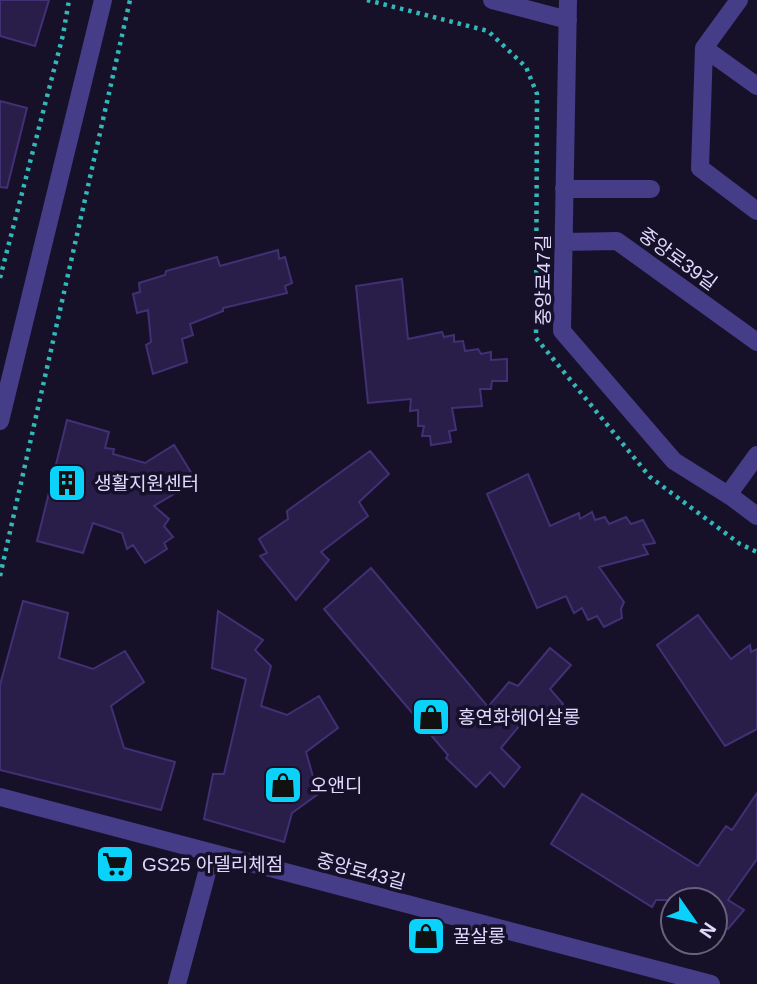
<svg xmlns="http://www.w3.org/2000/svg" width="757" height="984" viewBox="0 0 757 984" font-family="Helvetica,'Noto Sans KR',sans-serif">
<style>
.building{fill:#291d49;stroke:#423075;stroke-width:2}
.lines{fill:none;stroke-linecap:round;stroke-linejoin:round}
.path{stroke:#33b8b9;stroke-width:4.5;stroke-dasharray:3.5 5;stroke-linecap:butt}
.minor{stroke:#453d87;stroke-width:18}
.labels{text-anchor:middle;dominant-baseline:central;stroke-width:7;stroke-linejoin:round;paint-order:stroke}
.street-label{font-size:19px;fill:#e0d9fe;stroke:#161129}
.poi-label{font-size:19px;fill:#e0d9fe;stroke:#161129;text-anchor:start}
</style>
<rect width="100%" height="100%" fill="#161129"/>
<!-- building -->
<path class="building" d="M 0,0 L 49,0 L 35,46 L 0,36 Z
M 0,101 L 27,108 L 7,188 L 0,187 Z
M 278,250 L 279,259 L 285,257 L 292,283 L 285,286 L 287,293 L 223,308 L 223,311 L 190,324 L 193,335 L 182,339 L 187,362 L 153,374 L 146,345 L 151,342 L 148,310 L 137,313 L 133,294 L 140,292 L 139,283 L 165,275 L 166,271 L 217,257 L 220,266 Z
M 402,279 L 408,339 L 442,332 L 444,337 L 454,335 L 454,342 L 463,341 L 465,351 L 478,349 L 481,354 L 491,352 L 491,360 L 507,359 L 507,381 L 492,381 L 491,389 L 480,389 L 482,406 L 452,408 L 456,430 L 449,431 L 451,442 L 431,445 L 430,436 L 422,436 L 424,426 L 418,426 L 418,410 L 410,411 L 411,399 L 368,403 L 356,286 Z
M 67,420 L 109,432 L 105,448 L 114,449 L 113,454 L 145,463 L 174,445 L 192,474 L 177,486 L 179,491 L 154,506 L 169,519 L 164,526 L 173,537 L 164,543 L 167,549 L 145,563 L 133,545 L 127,549 L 122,533 L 93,523 L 83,553 L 37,541 Z
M 370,451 L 389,474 L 359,502 L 368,516 L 321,552 L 329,560 L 296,600 L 260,556 L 267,553 L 259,539 L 288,519 L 287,511 Z
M 528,474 L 550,526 L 579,513 L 580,519 L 592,512 L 595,520 L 605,517 L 609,524 L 626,517 L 631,524 L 643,520 L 655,543 L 643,545 L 648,554 L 599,567 L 624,602 L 621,609 L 622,618 L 604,627 L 597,616 L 588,620 L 582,608 L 574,613 L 566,596 L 537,608 L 487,494 Z
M 371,568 L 488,707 L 509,682 L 518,686 L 550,648 L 571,665 L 550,689 L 563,704 L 544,724 L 530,713 L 501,748 L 520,767 L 504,787 L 490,772 L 476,787 L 446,758 L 448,755 L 324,609 Z
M 23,601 L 68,613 L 59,658 L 93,669 L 125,651 L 144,682 L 111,706 L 124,748 L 175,762 L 161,810 L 0,770 L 0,685 Z
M 218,611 L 263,640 L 255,650 L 271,666 L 261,706 L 287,715 L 319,696 L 338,728 L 306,752 L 318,794 L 292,813 L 284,842 L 204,819 L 213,774 L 224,774 L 246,679 L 212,668 Z
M 698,615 L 731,659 L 750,645 L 751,652 L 757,649 L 757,729 L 725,746 L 657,645 Z
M 757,793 L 757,859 L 728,900 L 744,910 L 728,929 L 715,921 L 715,900 L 656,900 L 652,907 L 551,844 L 582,794 L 698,866 L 726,826 L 732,830 Z"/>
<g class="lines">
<!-- path -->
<path class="path" d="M 367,0 L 488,31 L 526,67 L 537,94 L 536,338 L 650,477 L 740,544 L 757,552
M 0,278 L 63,35 L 69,0
M 0,576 L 130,0"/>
<!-- minor -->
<path class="minor" d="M 492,0 L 568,20
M 568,0 L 562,331 L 674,461 L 733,498 L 757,516
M 739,0 L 704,48 L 700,168 L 757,211
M 704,48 L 757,86
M 564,189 L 651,189
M 564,242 L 617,241 L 757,342
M 0,421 L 103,0
M 728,495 L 757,455
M 0,797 L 711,984
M 177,984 L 212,854"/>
</g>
<!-- icons -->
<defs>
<symbol id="building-square" viewBox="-11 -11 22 22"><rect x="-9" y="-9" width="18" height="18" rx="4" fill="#0ad2fa" stroke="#161129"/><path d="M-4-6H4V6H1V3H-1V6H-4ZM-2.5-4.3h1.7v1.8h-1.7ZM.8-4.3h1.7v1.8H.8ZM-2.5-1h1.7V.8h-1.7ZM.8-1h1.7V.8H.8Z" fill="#111"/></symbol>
<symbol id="shop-square" viewBox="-11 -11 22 22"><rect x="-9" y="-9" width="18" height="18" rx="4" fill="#0ad2fa" stroke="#161129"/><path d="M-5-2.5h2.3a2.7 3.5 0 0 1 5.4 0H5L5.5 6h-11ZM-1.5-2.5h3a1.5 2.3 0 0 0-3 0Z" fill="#111"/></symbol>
<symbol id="supermarket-square" viewBox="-11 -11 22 22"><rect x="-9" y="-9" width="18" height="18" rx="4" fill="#0ad2fa" stroke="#161129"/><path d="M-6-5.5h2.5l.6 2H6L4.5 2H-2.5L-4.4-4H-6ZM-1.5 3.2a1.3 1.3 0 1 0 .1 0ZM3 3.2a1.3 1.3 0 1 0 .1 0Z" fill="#111"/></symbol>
</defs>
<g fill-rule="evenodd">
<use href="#building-square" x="45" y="461" width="44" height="44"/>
<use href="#shop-square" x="409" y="695" width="44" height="44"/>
<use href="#shop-square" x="261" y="763" width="44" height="44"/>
<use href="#supermarket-square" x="93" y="842" width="44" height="44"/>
<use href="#shop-square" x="404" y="914" width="44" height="44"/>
</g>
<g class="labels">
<!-- street labels -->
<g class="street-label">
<text transform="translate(678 259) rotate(36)">중앙로39길</text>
<text transform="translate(543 280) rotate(-90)">중앙로47길</text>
<text transform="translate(361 871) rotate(15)">중앙로43길</text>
</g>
<!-- poi labels -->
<g class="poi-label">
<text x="94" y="483">생활지원센터</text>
<text x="458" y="717">홍연화헤어살롱</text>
<text x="310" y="785">오앤디</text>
<text x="142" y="864">GS25 아델리체점</text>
<text x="453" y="936">꿀살롱</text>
</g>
</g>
<!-- north arrow -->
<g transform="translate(694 921) rotate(124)"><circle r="33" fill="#161129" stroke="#67617e" stroke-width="2"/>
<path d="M0-5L12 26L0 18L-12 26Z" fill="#0ad2fa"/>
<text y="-10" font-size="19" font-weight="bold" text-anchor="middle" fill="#e0d9fe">N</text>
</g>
</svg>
